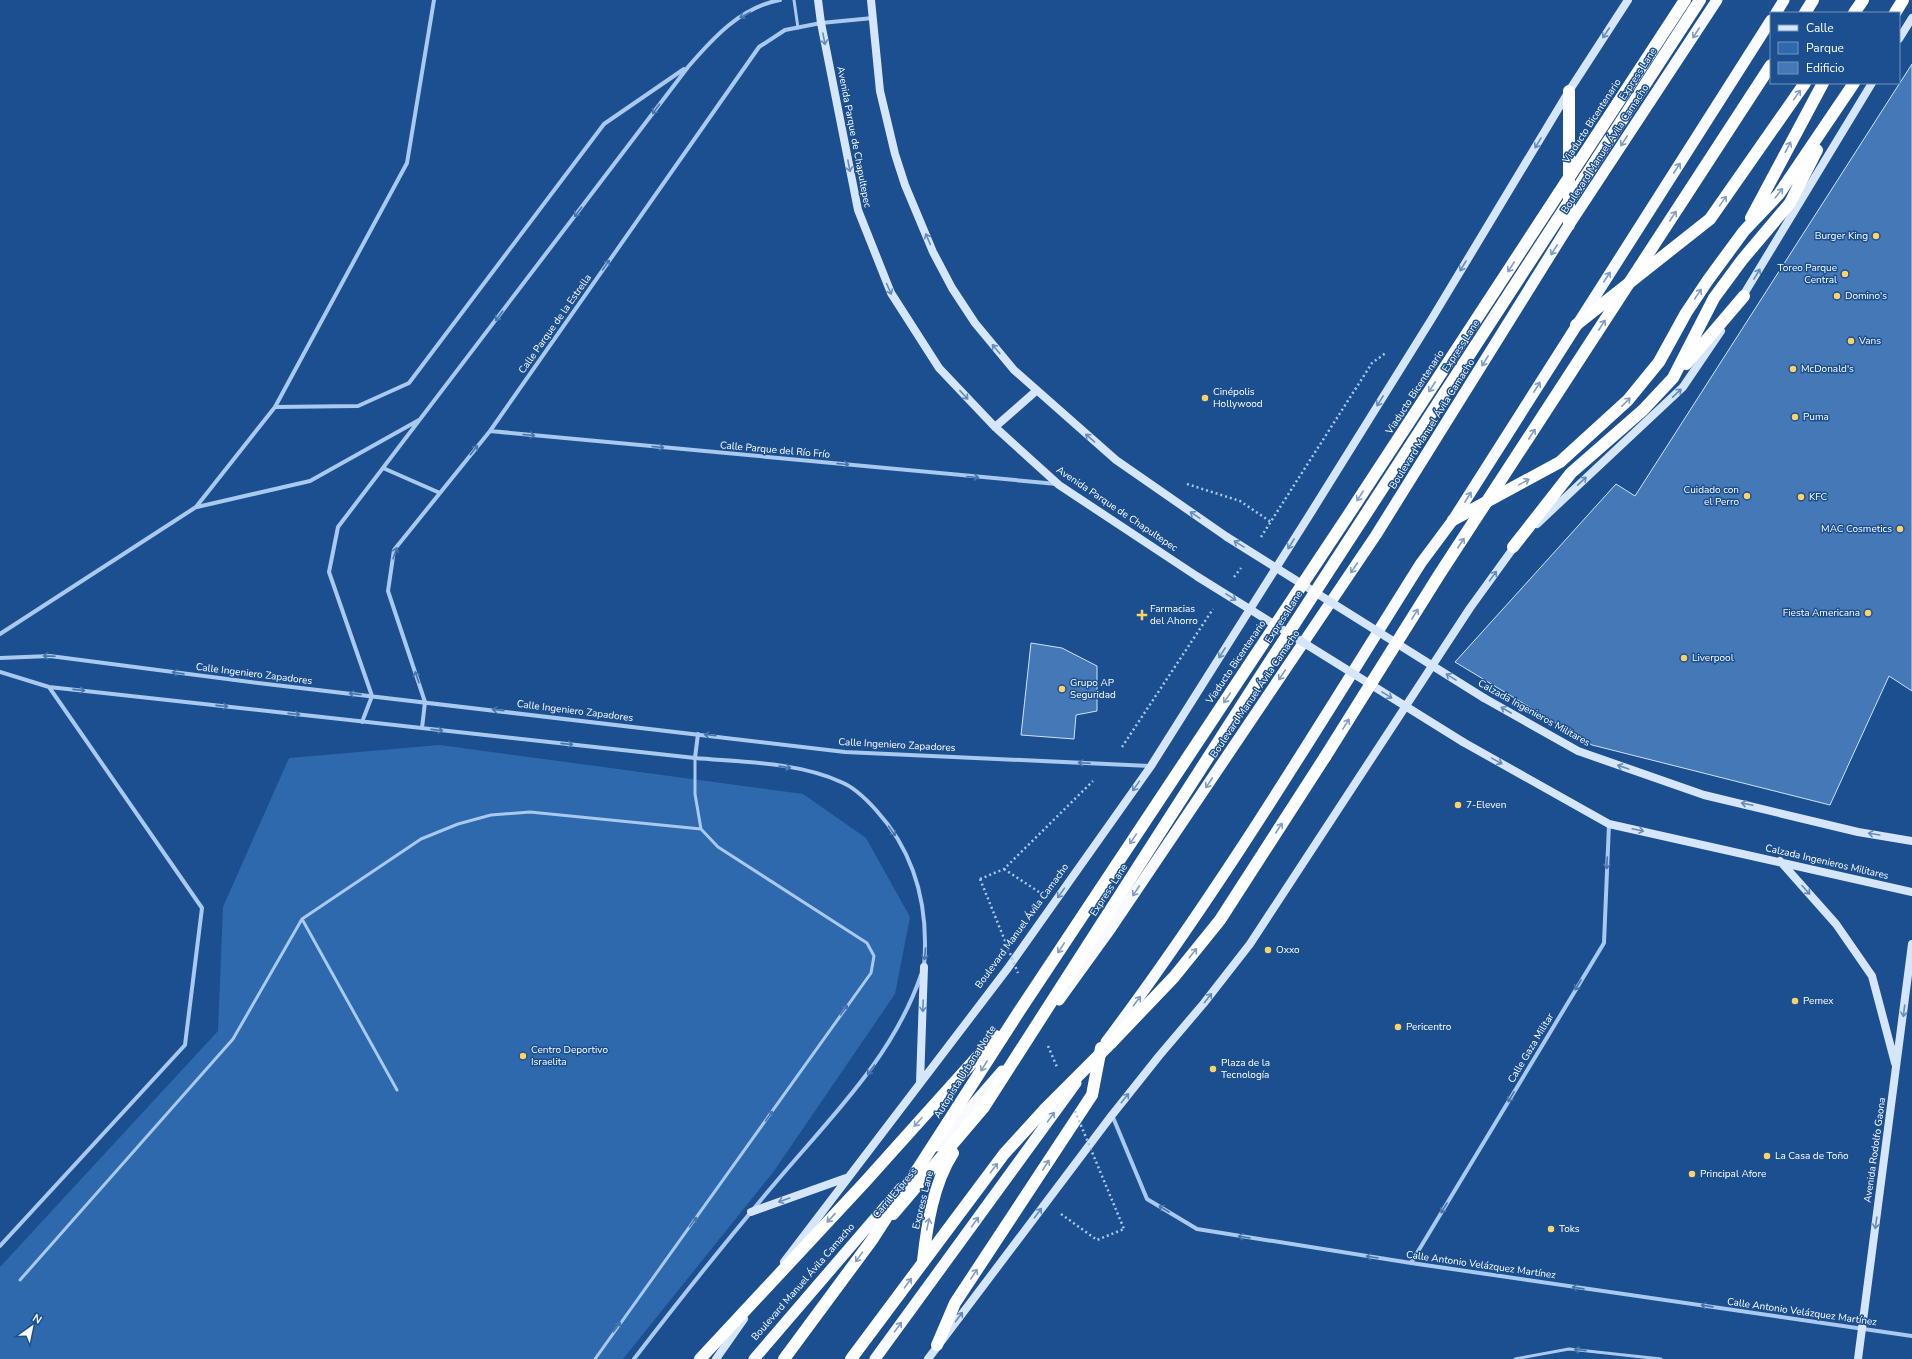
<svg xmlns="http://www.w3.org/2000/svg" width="1912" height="1359" viewBox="0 0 1912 1359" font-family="'Nunito Sans',sans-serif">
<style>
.green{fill:#2e69ad}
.building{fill:#4478b7;stroke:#cfe3fa}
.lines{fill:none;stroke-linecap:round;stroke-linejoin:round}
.path{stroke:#a9c9ee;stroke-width:2.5;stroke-dasharray:2 3;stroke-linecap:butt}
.service{stroke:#a9c9ee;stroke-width:3}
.minor{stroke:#a9c9ee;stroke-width:4}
.secondary{stroke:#d6e6fa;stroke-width:8}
.trunk{stroke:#f8faff;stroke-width:11}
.motorway{stroke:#fff;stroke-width:12}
.path-bridge{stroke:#a9c9ee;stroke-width:2.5;stroke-dasharray:2 3;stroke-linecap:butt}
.secondary-bridge{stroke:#d6e6fa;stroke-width:8}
.motorway-bridge{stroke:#fff;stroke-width:12}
.oneway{stroke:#4674ac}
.oneway2{stroke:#668bba}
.oneway3{stroke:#7e9cc1}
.oneway4{stroke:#829ec1}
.poi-dot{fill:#ffd166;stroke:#1b4f8f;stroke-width:1.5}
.labels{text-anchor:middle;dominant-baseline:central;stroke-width:3;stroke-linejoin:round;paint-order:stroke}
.street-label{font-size:10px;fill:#fff;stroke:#1b4f8f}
.poi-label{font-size:10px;fill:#fff;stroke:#1b4f8f;text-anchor:start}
</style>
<rect width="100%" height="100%" fill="#1b4f8f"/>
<!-- green -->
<path class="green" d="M 440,745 L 803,794 L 866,838 L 910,917 L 895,994 L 774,1171 L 623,1359 L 0,1359 L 0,1267 L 218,1031 L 223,907 L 289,758 Z"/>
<!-- building -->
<path class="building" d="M 1912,64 L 1912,691 L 1889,676 L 1830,805 L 1592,745 L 1455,662 L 1616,484 L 1635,496 Z
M 1031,643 L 1062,648 L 1097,666 L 1097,711 L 1076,715 L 1074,739 L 1021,735 Z"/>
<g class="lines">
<!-- path -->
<path class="path" d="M 1187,484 L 1240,501 L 1271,522
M 1261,537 L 1372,363 L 1387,352
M 1234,577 L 1241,568
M 1122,747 L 1213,609
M 1004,869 L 1039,892
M 980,879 L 1004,869 L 1093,781
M 1061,1214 L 1097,1240 L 1124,1229"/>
<!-- service -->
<path class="service" d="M 794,0 L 798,28
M 302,919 L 397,1090
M 20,1280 L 233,1039 L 302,919 L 421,839 L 458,824 L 491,815 L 530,812 L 701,829
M 595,1359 L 871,973 L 874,956 L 867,943 L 718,847 L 701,829 L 695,794 L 695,758
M 1515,1359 L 1569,1349 L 1661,1359"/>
<!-- minor -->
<path class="minor" d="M 275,407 L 358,406 L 409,383 L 604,124 L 684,69
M 490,431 L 1057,484
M 383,468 L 440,493
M 197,507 L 310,481 L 419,420
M 0,634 L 196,507 L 275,407 L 407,163 L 434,0
M 0,658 L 50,656 L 258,683 L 845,752 L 1150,766
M 0,672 L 49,687 L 695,758 C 741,762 798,762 841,782 C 854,787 867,800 876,810 C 916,854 929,909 924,967
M 362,722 L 372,696 L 329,572 L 338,527 L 688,67 C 713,38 741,7 780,0
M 422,728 L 425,702 L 388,591 L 394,550 L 490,431 L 759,47 L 785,30 L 821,23 L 873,18
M 695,758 L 698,734
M 1112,1115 L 1147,1199 L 1197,1229 L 1411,1263 L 1912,1336
M 0,1246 L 185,1045 L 202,908 L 49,687
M 1411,1263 L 1604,943 L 1609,824
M 634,1359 C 680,1299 727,1240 776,1182 C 831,1117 893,1057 921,975"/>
<!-- secondary -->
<path class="secondary" d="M 818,0 L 821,23 L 858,210 L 891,293 L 939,368 L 995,427 L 1059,485 L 1198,577
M 871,0 L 880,91 L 895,154 L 905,185 L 933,252 L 952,288 L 975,323 L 1014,370 L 1116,460 L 1227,537
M 1899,39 L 1912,18
M 1741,299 L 1872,83
M 995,427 L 1036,391
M 1537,524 L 1683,387 L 1721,331
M 1484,698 L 1578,751 L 1704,795 L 1858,832 L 1912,841
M 1463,742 L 1609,824 L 1912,892
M 1780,861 L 1836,924 L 1872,976 L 1895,1063
M 920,1083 L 924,967
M 751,1212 L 846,1178
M 784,1262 L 1008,968 L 1151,766 L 1312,511 L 1431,320 L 1569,91 L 1628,0
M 716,1359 L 744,1319
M 928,1359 L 1112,1115 L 1159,1056 L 1204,1003 L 1250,944 L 1470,608 L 1517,543
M 1858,1359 L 1912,944"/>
<!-- trunk -->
<path class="trunk" d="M 1776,13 L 1784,0
M 1059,1000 L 1111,928 L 1376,535 L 1569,225 L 1717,0
M 1106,1042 C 1221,889 1319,725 1421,563 L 1453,520 L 1771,20
M 937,1146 L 1002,1071
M 754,1359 L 901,1188
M 875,1359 L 1076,1083"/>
<!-- motorway -->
<path class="motorway" d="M 1805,13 L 1813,0
M 1854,13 L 1863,0
M 1895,13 L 1903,0
M 1569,91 L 1569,225
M 1585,177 L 1700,0
M 1751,218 L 1823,83
M 1576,325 L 1710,219 L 1805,83
M 1686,364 L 1744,296
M 1453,520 L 1560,462 L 1628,400 L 1659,362 L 1686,313 L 1708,280 L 1744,231 L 1779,194 L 1854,83
M 1513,547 L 1571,473 L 1643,410 L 1673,378 L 1714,298 L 1742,260 L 1790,203 L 1817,150
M 1111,1043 L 1174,977 L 1220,920 L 1325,757
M 893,1214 L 984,1107
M 923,1261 C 927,1225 933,1184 953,1153
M 937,1345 L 955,1303 L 1092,1095 L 1101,1048
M 851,1359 L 1004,1154 L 1045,1109"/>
<!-- path-bridge -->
<path class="path-bridge" d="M 980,879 L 1018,973
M 1048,1046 L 1057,1067
M 1075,1111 L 1124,1229"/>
<!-- secondary-bridge -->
<path class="secondary-bridge" d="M 1227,537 L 1484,698
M 1198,577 L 1463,742"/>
<!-- motorway-bridge -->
<path class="motorway-bridge" d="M 1325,757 L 1439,575 L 1771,65
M 984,1107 L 1254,686 L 1585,177
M 1045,1109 L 1111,1043
M 700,1359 L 864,1183 L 996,1036
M 784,1359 L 872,1240 L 1020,1010 L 1349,514 L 1685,0"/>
</g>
<!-- one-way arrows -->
<defs><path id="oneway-shaft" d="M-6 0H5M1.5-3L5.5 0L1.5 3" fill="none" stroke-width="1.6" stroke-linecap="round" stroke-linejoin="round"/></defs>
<g class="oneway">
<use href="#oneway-shaft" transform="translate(745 15) rotate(152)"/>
<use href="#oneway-shaft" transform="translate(656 109) rotate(127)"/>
<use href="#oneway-shaft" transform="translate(578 212) rotate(127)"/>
<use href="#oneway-shaft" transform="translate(606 265) rotate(-55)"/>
<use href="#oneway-shaft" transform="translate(499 316) rotate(127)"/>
<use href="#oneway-shaft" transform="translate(529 435) rotate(5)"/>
<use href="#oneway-shaft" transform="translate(658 447) rotate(5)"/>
<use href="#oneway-shaft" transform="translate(474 450) rotate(-51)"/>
<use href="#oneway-shaft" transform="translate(843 464) rotate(5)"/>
<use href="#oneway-shaft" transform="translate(973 477) rotate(5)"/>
<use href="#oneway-shaft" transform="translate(395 553) rotate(-71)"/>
<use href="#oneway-shaft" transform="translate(49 656) rotate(-178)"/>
<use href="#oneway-shaft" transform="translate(178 673) rotate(-172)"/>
<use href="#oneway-shaft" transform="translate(417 677) rotate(-109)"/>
<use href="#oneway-shaft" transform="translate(79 690) rotate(6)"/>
<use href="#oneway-shaft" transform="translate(355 694) rotate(-174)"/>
<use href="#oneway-shaft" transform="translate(222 706) rotate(6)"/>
<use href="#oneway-shaft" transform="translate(498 710) rotate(-173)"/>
<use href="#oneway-shaft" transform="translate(294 714) rotate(6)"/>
<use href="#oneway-shaft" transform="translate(437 730) rotate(6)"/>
<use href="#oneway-shaft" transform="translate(710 735) rotate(-173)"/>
<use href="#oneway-shaft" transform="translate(567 744) rotate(6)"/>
<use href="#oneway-shaft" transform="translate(1084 763) rotate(-177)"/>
<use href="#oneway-shaft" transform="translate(785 767) rotate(8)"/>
<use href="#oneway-shaft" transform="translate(892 831) rotate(55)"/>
<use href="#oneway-shaft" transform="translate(1607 863) rotate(93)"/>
<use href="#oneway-shaft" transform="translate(925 954) rotate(95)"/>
<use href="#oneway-shaft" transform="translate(1578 985) rotate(121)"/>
<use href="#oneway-shaft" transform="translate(844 1010) rotate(-54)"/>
<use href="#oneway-shaft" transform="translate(871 1070) rotate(127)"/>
<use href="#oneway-shaft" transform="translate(1511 1097) rotate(121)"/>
<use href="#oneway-shaft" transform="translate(769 1116) rotate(-54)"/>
<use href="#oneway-shaft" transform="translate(1444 1208) rotate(121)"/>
<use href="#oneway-shaft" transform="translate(1164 1209) rotate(-149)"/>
<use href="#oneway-shaft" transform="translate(693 1222) rotate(-54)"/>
<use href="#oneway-shaft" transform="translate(1244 1237) rotate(-171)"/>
<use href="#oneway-shaft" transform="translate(1372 1257) rotate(-171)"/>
<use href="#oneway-shaft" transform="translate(1578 1288) rotate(-172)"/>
<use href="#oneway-shaft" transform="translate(1707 1306) rotate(-172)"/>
<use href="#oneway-shaft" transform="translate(617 1327) rotate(-54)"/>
<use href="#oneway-shaft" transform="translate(1580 1350) rotate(-174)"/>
</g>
<g class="oneway2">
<use href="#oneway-shaft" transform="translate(1606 33) rotate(123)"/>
<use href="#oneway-shaft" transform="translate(824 39) rotate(79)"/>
<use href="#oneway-shaft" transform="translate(1538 143) rotate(121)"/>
<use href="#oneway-shaft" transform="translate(849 166) rotate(79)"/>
<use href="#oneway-shaft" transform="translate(928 239) rotate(-113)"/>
<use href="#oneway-shaft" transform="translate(1463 266) rotate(121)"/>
<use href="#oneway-shaft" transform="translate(1757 274) rotate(-59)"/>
<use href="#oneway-shaft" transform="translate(889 289) rotate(66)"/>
<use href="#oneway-shaft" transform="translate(996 349) rotate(-130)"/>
<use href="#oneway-shaft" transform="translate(1677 393) rotate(-43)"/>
<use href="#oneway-shaft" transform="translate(964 395) rotate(47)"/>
<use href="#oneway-shaft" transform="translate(1380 401) rotate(122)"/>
<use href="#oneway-shaft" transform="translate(1090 438) rotate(-139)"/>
<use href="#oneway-shaft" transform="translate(1582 481) rotate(-43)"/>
<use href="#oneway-shaft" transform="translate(1195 515) rotate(-146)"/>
<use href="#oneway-shaft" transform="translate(1239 544) rotate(-148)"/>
<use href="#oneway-shaft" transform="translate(1291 544) rotate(122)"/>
<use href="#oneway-shaft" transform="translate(1493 576) rotate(-54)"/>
<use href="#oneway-shaft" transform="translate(1231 597) rotate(32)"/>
<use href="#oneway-shaft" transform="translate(1222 653) rotate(122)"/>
<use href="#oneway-shaft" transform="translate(1451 677) rotate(-148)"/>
<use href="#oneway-shaft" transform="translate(1387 695) rotate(32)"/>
<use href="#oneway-shaft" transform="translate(1506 710) rotate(-150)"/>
<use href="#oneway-shaft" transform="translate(1497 761) rotate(29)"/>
<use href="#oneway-shaft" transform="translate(1623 767) rotate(-161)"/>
<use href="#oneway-shaft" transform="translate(1136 786) rotate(125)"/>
<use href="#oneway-shaft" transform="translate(1747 804) rotate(-168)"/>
<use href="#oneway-shaft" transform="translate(1638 830) rotate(12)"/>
<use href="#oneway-shaft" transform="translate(1874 834) rotate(-171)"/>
<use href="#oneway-shaft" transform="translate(1806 890) rotate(48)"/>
<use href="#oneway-shaft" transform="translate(1061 893) rotate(125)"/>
<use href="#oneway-shaft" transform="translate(1208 998) rotate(-52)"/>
<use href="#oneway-shaft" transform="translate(923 1006) rotate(92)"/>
<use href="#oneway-shaft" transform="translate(1904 1011) rotate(97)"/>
<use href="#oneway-shaft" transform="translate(1125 1098) rotate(-51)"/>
<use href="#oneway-shaft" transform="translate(784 1200) rotate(160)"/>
<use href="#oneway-shaft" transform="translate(1038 1213) rotate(-53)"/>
<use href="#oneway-shaft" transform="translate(1876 1223) rotate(98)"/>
<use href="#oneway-shaft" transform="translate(959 1317) rotate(-53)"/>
</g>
<g class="oneway3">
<use href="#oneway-shaft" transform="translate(1696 33) rotate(123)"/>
<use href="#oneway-shaft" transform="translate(1624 141) rotate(123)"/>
<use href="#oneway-shaft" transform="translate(1677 168) rotate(-57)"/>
<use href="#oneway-shaft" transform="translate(1554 250) rotate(122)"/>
<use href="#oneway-shaft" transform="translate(1607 277) rotate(-57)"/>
<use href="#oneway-shaft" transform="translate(1485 361) rotate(122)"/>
<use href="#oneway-shaft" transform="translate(1537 387) rotate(-58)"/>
<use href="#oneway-shaft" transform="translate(1468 497) rotate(-58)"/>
<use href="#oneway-shaft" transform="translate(1354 568) rotate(124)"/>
<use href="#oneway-shaft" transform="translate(1282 675) rotate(124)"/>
<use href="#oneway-shaft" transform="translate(1209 783) rotate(124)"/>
<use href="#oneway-shaft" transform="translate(1136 891) rotate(124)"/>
<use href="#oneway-shaft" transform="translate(1137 1001) rotate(-53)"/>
<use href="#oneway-shaft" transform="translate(1051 1117) rotate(-54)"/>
<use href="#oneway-shaft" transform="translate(975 1222) rotate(-54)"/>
<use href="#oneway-shaft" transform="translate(898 1327) rotate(-54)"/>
</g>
<g class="oneway4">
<use href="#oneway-shaft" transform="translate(1797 95) rotate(-55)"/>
<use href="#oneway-shaft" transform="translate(1788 147) rotate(-62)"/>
<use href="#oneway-shaft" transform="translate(1779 193) rotate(-51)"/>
<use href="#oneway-shaft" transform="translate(1723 201) rotate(-55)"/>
<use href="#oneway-shaft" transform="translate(1673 216) rotate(-57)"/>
<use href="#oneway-shaft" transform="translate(1511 267) rotate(123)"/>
<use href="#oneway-shaft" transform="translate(1698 294) rotate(-56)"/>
<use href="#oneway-shaft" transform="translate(1602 325) rotate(-57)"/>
<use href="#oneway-shaft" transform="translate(1432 387) rotate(123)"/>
<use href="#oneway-shaft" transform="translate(1626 402) rotate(-45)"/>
<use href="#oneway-shaft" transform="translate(1532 434) rotate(-57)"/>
<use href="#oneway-shaft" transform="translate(1524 482) rotate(-29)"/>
<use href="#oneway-shaft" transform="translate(1360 496) rotate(123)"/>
<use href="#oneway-shaft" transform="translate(1461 543) rotate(-57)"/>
<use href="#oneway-shaft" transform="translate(1415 614) rotate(-58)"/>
<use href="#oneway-shaft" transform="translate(1227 698) rotate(124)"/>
<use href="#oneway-shaft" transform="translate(1346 724) rotate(-58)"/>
<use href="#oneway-shaft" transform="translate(1279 828) rotate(-57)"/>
<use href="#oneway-shaft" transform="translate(1133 839) rotate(124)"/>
<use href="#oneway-shaft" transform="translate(1061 948) rotate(124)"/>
<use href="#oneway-shaft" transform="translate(1193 953) rotate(-51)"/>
<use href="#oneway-shaft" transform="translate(984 1066) rotate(122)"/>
<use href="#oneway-shaft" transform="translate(918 1122) rotate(132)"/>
<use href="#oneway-shaft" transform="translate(1046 1165) rotate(-57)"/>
<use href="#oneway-shaft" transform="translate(994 1168) rotate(-53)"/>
<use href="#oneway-shaft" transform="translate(831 1218) rotate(133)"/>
<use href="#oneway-shaft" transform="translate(928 1224) rotate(-78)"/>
<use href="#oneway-shaft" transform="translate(859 1257) rotate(126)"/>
<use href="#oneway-shaft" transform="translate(974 1274) rotate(-57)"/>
<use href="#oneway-shaft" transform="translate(908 1283) rotate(-53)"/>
</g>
<!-- markers -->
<g class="poi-dot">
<circle cx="1876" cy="236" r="4"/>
<circle cx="1845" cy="274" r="4"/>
<circle cx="1837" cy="296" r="4"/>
<circle cx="1851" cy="341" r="4"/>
<circle cx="1793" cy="369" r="4"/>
<circle cx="1205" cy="398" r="4"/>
<circle cx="1795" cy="417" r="4"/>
<circle cx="1747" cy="496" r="4"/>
<circle cx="1801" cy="497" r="4"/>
<circle cx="1900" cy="529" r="4"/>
<circle cx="1868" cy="613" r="4"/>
<path d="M1140 609h4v4h4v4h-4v4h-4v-4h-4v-4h4z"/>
<circle cx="1684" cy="658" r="4"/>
<circle cx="1062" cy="689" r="4"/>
<circle cx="1458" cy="805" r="4"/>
<circle cx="1268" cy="950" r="4"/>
<circle cx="1795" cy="1001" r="4"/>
<circle cx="1398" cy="1027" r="4"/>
<circle cx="523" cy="1056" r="4"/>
<circle cx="1213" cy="1069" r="4"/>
<circle cx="1767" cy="1156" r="4"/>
<circle cx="1692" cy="1174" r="4"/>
<circle cx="1551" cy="1229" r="4"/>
</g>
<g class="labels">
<!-- street labels -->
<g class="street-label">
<text transform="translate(1638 74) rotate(-57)">Express Lane</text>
<text transform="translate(1592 121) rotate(-57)">Viaducto Bicentenario</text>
<text transform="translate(854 137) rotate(79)">Avenida Parque de Chapultepec</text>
<text transform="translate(1605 149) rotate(-57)">Boulevard Manuel Ávila Camacho</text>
<text transform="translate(555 324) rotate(-55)">Calle Parque de la Estrella</text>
<text transform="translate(1461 346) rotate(-57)">Express Lane</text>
<text transform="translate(1415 392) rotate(-57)">Viaducto Bicentenario</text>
<text transform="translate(1432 424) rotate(-58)">Boulevard Manuel Ávila Camacho</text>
<text transform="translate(775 450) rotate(5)">Calle Parque del Río Frío</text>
<text transform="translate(1117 509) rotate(34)">Avenida Parque de Chapultepec</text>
<text transform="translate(1284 617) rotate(-57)">Express Lane</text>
<text transform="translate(1236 662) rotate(-56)">Viaducto Bicentenario</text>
<text transform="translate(254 674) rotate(7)">Calle Ingeniero Zapadores</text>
<text transform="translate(1255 694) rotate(-56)">Boulevard Manuel Ávila Camacho</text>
<text transform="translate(575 711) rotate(7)">Calle Ingeniero Zapadores</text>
<text transform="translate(1534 713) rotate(29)">Calzada Ingenieros Militares</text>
<text transform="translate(897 745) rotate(3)">Calle Ingeniero Zapadores</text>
<text transform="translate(1827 862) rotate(13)">Calzada Ingenieros Militares</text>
<text transform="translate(1109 890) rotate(-57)">Express Lane</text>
<text transform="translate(1022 926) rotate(-54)">Boulevard Manuel Ávila Camacho</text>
<text transform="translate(1531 1048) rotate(-59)">Calle Gaza Militar</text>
<text transform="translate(965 1072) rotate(-58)">Autopista Urbana Norte</text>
<text transform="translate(1875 1150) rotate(-82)">Avenida Rodolfo Gaona</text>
<text transform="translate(895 1193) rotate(-50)">Carril Express</text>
<text transform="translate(923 1200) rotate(-76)">Express Lane</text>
<text transform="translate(1481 1265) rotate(8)">Calle Antonio Velázquez Martínez</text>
<text transform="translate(803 1282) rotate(-49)">Boulevard Manuel Ávila Camacho</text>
<text transform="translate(1802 1312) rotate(8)">Calle Antonio Velázquez Martínez</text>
</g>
<!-- poi labels -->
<g class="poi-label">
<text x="1868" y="236" text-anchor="end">Burger King</text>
<text x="1837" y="268" text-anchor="end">Toreo Parque<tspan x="1837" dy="12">Central</tspan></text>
<text x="1845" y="296">Domino's</text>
<text x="1859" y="341">Vans</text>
<text x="1801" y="369">McDonald's</text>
<text x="1213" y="392">Cinépolis<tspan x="1213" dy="12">Hollywood</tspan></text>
<text x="1803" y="417">Puma</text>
<text x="1739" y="490" text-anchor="end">Cuidado con<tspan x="1739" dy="12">el Perro</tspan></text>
<text x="1809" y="497">KFC</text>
<text x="1892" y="529" text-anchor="end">MAC Cosmetics</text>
<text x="1150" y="609">Farmacias<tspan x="1150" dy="12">del Ahorro</tspan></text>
<text x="1860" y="613" text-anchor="end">Fiesta Americana</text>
<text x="1692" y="658">Liverpool</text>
<text x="1070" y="683">Grupo AP<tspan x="1070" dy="12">Seguridad</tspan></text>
<text x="1466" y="805">7-Eleven</text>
<text x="1276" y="950">Oxxo</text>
<text x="1803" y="1001">Pemex</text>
<text x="1406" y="1027">Pericentro</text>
<text x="531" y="1050">Centro Deportivo<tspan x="531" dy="12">Israelita</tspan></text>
<text x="1221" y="1063">Plaza de la<tspan x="1221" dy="12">Tecnología</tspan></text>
<text x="1775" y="1156">La Casa de Toño</text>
<text x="1700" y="1174">Principal Afore</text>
<text x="1559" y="1229">Toks</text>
</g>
</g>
<!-- legend -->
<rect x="1770" y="12" width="130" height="72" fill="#1b4f8f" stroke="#7695bc"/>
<rect x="1778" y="25" width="20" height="6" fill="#d6e6fa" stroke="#7695bc"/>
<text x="1806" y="32" font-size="12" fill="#ffffff">Calle</text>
<rect x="1778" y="42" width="20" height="12" fill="#2e69ad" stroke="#7695bc"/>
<text x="1806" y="52" font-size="12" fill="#ffffff">Parque</text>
<rect x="1778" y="62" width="20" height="12" fill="#4478b7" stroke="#7695bc"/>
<text x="1806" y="72" font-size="12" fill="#ffffff">Edificio</text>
<!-- north arrow -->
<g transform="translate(32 1327) rotate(33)" stroke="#1b4f8f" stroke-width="3" paint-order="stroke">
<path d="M0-3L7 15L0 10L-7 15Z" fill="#ffffff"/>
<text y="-6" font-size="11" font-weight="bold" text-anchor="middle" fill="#ffffff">N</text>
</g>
</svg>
